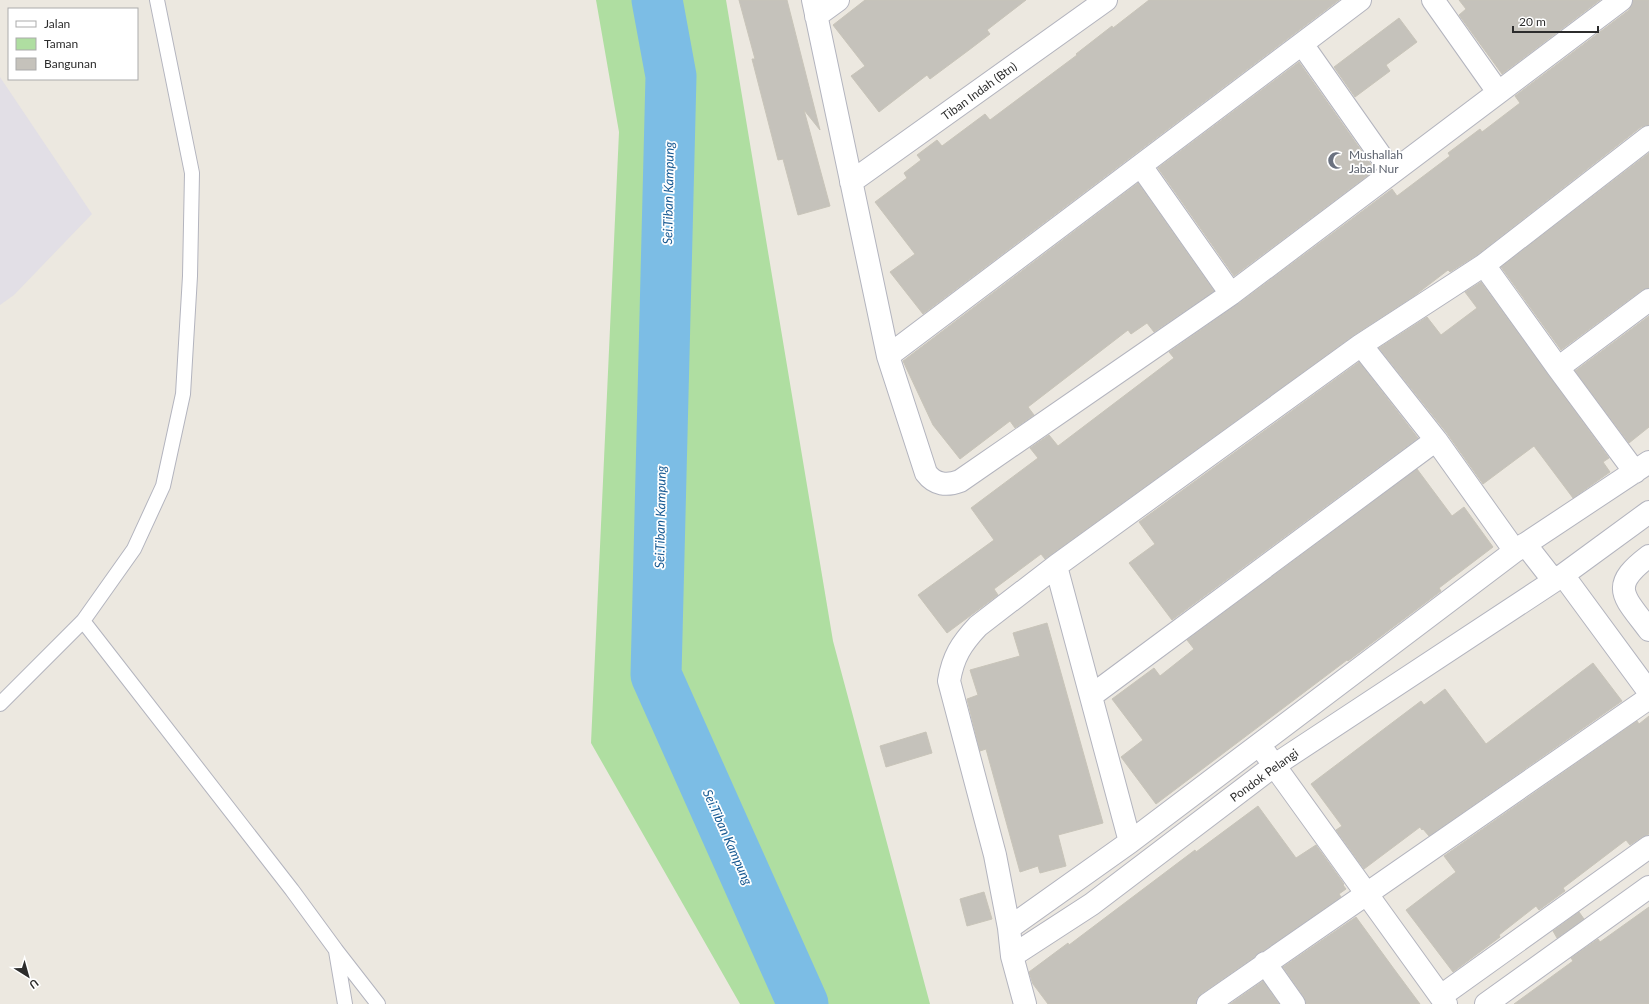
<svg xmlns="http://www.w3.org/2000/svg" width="1649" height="1004" viewBox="0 0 1649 1004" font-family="Lato,sans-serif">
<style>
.industrial{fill:#e2dfe6}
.green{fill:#afdea1}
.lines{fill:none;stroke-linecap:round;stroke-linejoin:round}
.river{stroke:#7cbde5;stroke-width:51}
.building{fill:#c5c2bb;stroke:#c8c4b9}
.lane-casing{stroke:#b3b4be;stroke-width:16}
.street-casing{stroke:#b3b4be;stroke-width:24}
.lane{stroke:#fff;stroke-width:14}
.street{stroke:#fff;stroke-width:22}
.labels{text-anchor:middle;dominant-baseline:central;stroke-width:3.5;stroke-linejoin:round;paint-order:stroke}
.street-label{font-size:12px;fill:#2c2c2c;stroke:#fff}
.worship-label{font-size:12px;fill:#5b616d;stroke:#fff;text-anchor:start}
.water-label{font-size:13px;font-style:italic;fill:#195b93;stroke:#fff}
</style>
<rect width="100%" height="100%" fill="#ece8e0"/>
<!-- industrial -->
<path class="industrial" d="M 0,77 L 92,214 L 14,295 L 0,305 Z"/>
<!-- green -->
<path class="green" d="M 596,0 L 726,0 L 833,641 L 930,1004 L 740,1004 L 591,743 L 619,132 Z"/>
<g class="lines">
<!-- river -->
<path class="river" d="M 657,0 L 671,76 L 656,675 L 803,1004"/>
</g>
<!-- building -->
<path class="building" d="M 739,0 L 787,0 L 820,130 L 804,110 L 830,206 L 798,215 L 783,159 L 778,160 L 752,59 L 755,59 Z
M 865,0 L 1026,0 L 987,30 L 990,34 L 969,50 L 930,79 L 927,75 L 879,112 L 851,76 L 865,66 L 833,25 Z
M 1149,0 L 1339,0 L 923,314 L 890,272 L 915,254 L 875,202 L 907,178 L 904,173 L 921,160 L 917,155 L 937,140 L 942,146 L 985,114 L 990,120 L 1077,55 L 1076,54 L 1112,26 L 1113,28 Z
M 1459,0 L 1600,0 L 1502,74 L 1459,15 L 1466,9 Z
M 1633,0 L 1649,0 L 1649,125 L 1641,127 L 1477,255 L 1450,272 L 1448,270 L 1414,296 L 1354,335 L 1045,559 L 1041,554 L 994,589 L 998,595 L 947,633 L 918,595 L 994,540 L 971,508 L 1038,458 L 1030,448 L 1049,435 L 1058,446 L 1174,358 L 1169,352 L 1238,304 L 1392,189 L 1397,196 L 1450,156 L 1448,153 L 1480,129 L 1482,132 L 1520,103 L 1515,96 L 1629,10 L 1632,5 Z
M 1399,18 L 1417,42 L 1386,65 L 1390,71 L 1355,97 L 1334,67 Z
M 1299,62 L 1375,170 L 1234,276 L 1158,168 Z
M 1649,153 L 1649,288 L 1642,290 L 1561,350 L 1501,267 Z
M 1138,183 L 1214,291 L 1154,332 L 1147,323 L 1131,334 L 1128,330 L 1028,407 L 1034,415 L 1015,428 L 1010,421 L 960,459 L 933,425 L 903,361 Z
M 1481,282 L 1609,458 L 1603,462 L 1610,472 L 1573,498 L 1534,446 L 1483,484 L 1446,432 L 1379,348 L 1427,317 L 1441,335 L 1477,308 L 1465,292 Z
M 1649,316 L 1649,427 L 1629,443 L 1575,371 Z
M 1359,362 L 1418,438 L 1172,620 L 1129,563 L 1155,544 L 1139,522 Z
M 1417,469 L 1452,516 L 1464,507 L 1493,547 L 1439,588 L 1441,591 L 1348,661 L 1347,660 L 1156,804 L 1121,757 L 1143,740 L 1112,699 L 1154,668 L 1160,676 L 1194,649 L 1187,640 Z
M 1047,623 L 1103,823 L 1058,835 L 1066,866 L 1040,873 L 1038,866 L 1020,872 L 986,749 L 980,751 L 967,699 L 978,695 L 970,670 L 1020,656 L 1013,633 Z
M 1593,663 L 1622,701 L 1429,836 L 1423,829 L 1422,830 L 1420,827 L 1364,869 L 1336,830 L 1342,826 L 1311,784 L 1421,701 L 1424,705 L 1445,689 L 1486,744 Z
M 1649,716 L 1649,834 L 1642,837 L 1630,845 L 1626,840 L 1563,888 L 1565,891 L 1539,910 L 1536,906 L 1499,935 L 1500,937 L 1453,972 L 1406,910 L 1456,872 L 1444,856 L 1637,721 L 1639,724 Z
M 926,732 L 932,753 L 886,767 L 880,746 Z
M 1258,806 L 1296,858 L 1316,845 L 1344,884 L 1343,885 L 1346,889 L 1339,894 L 1341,897 L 1201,994 L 1197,998 L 1196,1004 L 1048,1004 L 1033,984 L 1029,972 L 1068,943 L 1069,945 L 1195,850 L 1196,852 Z
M 984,892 L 992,919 L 967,926 L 960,899 Z
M 1649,907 L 1649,1004 L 1514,1004 L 1573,961 L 1571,958 L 1598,939 L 1600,942 Z
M 1579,912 L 1584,919 L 1557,938 L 1553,931 Z
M 1356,917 L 1394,969 L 1420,1004 L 1306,1004 L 1304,997 L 1283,967 Z
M 1263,981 L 1279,1004 L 1230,1004 Z"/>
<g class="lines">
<defs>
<path id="lane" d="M 83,621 L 292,890 L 336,950 L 378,1004
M 0,704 L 83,621 L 134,549 L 163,486 L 183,394 L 190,276 L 192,173 L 157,0
M 336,951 L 345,1004"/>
<path id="street" d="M 813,0 L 888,356 L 926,473 C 935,485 947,486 960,481 L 1231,294 L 1621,0
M 1433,0 L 1498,92
M 816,16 L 838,0
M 1302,44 L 1392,172
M 1141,166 L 1231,294
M 851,182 L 1106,0
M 1484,265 L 1558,368 L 1635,472
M 1361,345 L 1436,440 L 1515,551
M 888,356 L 1360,0
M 1558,368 L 1649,300
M 1525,544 L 1554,581
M 1649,556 C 1608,587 1624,596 1649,630
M 1056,566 L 1130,842
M 1563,575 L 1649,692
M 1091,696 L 1436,440
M 1266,754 L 1446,1004
M 1009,928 L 1130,842 L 1515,551 L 1649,462
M 1012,956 L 1092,904 L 1275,765 L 1563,575 L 1649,512
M 1265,963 L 1294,1004
M 1441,996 L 1649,847
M 1025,1004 L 1012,956 L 1009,928 L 995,855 L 949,681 C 953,657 961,644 978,626 L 1056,566 L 1361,345 L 1484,265 L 1649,137
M 1208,1004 L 1649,698
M 1486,1004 L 1649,887"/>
</defs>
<!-- lane casing -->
<use href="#lane" class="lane-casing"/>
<!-- street casing -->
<use href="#street" class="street-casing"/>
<!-- lane -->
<use href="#lane" class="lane"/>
<!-- street -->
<use href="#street" class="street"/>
</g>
<!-- icons -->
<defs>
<symbol id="mosque-bare" viewBox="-9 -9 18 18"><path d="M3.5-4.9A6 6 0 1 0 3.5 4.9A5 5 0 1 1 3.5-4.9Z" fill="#6b7280" stroke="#fff" stroke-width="2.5" paint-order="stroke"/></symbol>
</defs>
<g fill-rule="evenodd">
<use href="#mosque-bare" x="1324" y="148" width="25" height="25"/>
</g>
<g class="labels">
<!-- street labels -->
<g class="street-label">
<text transform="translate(979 91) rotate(-36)">Tiban Indah (Btn)</text>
<text transform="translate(1264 775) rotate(-36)">Pondok Pelangi</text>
</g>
<!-- worship labels -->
<g class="worship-label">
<text x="1349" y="154">Mushallah<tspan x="1349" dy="14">Jabal Nur</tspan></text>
</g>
<!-- water labels -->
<g class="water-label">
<text transform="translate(668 193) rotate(-89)">Sei.Tiban Kampung</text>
<text transform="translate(660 517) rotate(-89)">Sei.Tiban Kampung</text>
<text transform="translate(728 837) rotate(66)">Sei.Tiban Kampung</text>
</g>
</g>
<!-- legend -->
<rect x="8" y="8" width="130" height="72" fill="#ffffff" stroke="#ababab"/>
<rect x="16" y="21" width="20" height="6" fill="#ffffff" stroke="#ababab"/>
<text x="44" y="28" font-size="12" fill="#2c2c2c">Jalan</text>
<rect x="16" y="38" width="20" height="12" fill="#afdea1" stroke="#ababab"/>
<text x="44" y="48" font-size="12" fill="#2c2c2c">Taman</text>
<rect x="16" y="58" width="20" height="12" fill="#c5c2bb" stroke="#ababab"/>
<text x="44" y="68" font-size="12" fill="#2c2c2c">Bangunan</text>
<!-- north arrow -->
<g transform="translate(28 976) rotate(143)" stroke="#ffffff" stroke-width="3" paint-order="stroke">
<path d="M0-3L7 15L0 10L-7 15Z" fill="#2c2c2c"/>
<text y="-6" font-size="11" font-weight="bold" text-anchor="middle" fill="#2c2c2c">U</text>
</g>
<!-- scale -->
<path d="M1513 26v6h85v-6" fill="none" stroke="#2c2c2c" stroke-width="2"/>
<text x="1519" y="26" font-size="12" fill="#2c2c2c" stroke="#ffffff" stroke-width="3" paint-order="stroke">20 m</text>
</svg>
